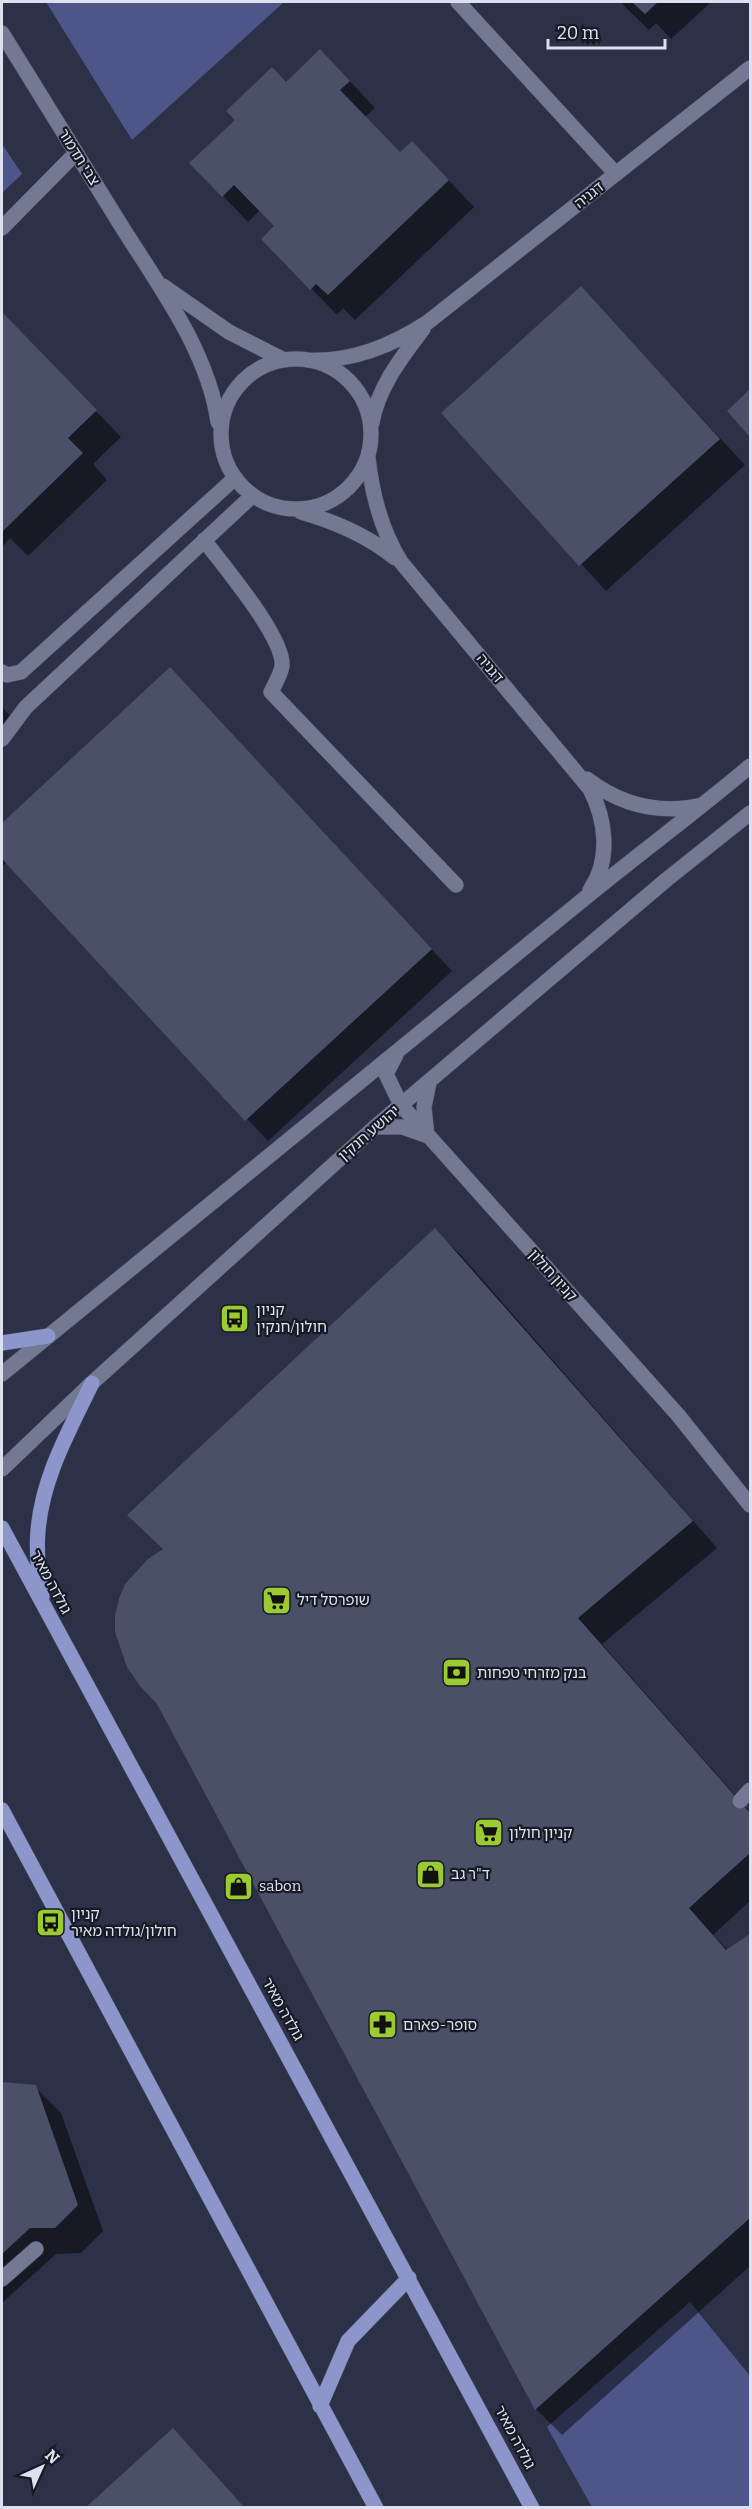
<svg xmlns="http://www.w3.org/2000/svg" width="752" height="2509" viewBox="0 0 752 2509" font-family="Bitter,'Noto Sans Hebrew',serif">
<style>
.green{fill:#4e5689}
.shadow{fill:#0007}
.building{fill:#4b5069}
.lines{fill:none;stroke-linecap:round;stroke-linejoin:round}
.minor-casing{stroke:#494c5f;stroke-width:16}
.major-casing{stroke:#494c5f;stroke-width:16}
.minor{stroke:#737993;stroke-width:15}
.major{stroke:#8c96cb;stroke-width:15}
.labels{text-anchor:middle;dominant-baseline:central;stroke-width:4.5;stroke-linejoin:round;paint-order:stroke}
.street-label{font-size:15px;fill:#dde1ef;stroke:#171a24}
.poi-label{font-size:15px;fill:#dde1ef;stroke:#171a24;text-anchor:start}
</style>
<rect width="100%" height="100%" fill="#2c3147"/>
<!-- green -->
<path class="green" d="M 46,2 L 284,2 L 132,140 Z
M 2,144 L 22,174 L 2,193 Z
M 690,2302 L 750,2376 L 750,2507 L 592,2507 L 547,2427 Z"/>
<!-- shadow -->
<path class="shadow" d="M 620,2 L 711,2 L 671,39 L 656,23 L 649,30 Z
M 346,77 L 375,108 L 365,117 L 400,154 L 438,169 L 474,207 L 355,320 L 343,308 L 337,315 L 264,239 L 276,227 L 260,210 L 248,222 L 223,196 L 286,84 Z
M 581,288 L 745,465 L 606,591 L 443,413 Z
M 2,314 L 121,437 L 93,464 L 107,480 L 28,556 L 10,538 L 2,547 Z
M 750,391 L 750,434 L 729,411 Z
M 170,669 L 452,971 L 268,1141 L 7,862 L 2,867 L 2,825 Z
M 2,707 L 17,723 L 2,739 Z
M 435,1230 L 461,1255 L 717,1548 L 602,1644 L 750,1812 L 750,1901 L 713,1935 L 728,1950 L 750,1935 L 750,2266 L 562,2435 L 536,2409 L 158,1704 L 165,1550 Z
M 2,2084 L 35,2087 L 61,2113 L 103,2231 L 81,2253 L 56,2254 L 2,2303 Z
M 173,2430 L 245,2508 L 87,2508 Z"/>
<!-- building -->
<path class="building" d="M 632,2 L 658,2 L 645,14 Z
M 320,49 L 350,81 L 340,90 L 400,152 L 412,141 L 449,180 L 328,295 L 316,284 L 310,290 L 261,239 L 274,226 L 234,185 L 222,197 L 189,163 L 235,120 L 226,111 L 272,67 L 286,82 Z
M 581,286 L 720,439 L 579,566 L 441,413 Z
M 2,312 L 97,410 L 68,438 L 83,453 L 2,532 Z
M 750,389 L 750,437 L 727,411 Z
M 170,667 L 432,949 L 245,1121 L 2,859 L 2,823 Z
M 435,1228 L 693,1521 L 578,1618 L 750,1813 L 750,1853 L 689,1908 L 726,1950 L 750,1934 L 750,2218 L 535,2410 L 157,1704 L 140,1686 L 127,1667 L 115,1632 L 115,1615 L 119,1599 L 125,1584 L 148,1559 L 163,1549 L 127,1515 Z
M 2,2082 L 36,2085 L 78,2205 L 55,2228 L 30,2228 L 2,2254 Z
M 173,2428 L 245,2508 L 85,2508 Z"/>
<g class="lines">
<defs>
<path id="minor" d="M 458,2 L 616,174
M 2,33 C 42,98 82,162 122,227 C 159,286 208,351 218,422
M 2,228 L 76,153
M 163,286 L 229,332 L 284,360
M221 434a75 75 0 1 1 150 0a75 75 0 1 1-150 0Z
M 307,360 C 352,362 391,346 428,322 L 750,68
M 372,423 C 378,387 402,357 423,329
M 368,457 C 372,495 381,530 401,562 L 590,789 C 606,820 611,860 590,890
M 301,512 C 336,522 367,535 395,558
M 204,540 C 222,564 285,638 282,666 C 281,674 275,684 271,692 L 456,885
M 2,672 L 7,675 L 21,672 L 235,478
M 2,739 L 26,707 L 252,496
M 587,779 C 621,805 659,815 702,805
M 396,1055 L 386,1074 L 401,1105 L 678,1415 L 750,1505
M 375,1127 L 402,1127 L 425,1135
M 427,1136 L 424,1107 L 429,1083
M 2,1374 L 585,898 C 640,853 697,811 750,766
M 2,1469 L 92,1383 L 375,1127 L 666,880 L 750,813
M 740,1801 L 750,1790
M 2,2279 L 36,2249"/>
<path id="major" d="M 2,1343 L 48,1336
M 2,1528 L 532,2508
M 42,1597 C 39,1575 36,1553 38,1531 C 42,1478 69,1431 92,1383
M 2,1810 L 376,2508
M 320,2406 L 348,2341 L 409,2278"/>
</defs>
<!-- minor casing -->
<use href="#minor" class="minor-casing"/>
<!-- major casing -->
<use href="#major" class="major-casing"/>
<!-- minor -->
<use href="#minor" class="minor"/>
<!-- major -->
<use href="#major" class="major"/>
</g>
<!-- icons -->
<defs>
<symbol id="bus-square" viewBox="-11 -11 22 22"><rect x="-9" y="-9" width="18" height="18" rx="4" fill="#9cca32" stroke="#171a24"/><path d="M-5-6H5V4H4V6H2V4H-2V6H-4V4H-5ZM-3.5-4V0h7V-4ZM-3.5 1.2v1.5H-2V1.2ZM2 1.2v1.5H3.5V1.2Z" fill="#111"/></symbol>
<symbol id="supermarket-square" viewBox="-11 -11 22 22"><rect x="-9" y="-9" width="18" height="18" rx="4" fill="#9cca32" stroke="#171a24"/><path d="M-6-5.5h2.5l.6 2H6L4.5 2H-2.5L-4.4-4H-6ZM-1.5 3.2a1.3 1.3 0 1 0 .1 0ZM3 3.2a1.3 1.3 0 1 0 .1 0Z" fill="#111"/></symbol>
<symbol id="bank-square" viewBox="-11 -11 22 22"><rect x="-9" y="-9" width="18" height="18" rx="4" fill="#9cca32" stroke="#171a24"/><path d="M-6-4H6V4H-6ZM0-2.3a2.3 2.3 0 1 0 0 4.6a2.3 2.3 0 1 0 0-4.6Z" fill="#111"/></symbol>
<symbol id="shop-square" viewBox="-11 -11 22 22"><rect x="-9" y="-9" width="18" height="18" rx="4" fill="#9cca32" stroke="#171a24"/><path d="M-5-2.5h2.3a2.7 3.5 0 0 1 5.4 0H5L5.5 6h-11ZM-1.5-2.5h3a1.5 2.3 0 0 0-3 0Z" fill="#111"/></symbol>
<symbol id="pharmacy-square" viewBox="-11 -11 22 22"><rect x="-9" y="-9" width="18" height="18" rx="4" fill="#9cca32" stroke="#171a24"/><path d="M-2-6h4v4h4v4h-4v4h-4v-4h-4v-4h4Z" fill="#111"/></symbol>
</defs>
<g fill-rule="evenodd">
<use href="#bus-square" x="218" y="1302" width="33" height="33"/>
<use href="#supermarket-square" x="260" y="1584" width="33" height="33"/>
<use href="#bank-square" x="440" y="1656" width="33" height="33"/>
<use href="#supermarket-square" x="472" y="1816" width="33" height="33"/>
<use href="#shop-square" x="414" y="1858" width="33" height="33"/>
<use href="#shop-square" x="222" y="1870" width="33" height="33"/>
<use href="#bus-square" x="34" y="1906" width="33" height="33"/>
<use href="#pharmacy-square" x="366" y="2008" width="33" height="33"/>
</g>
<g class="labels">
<!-- street labels -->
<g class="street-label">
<text transform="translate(79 157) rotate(58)">צבי תדמור</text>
<text transform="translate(589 195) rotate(-38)">דגניה</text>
<text transform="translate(490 668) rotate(50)">דגניה</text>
<text transform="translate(369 1133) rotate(-41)">יהושע חנקין</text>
<text transform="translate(553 1275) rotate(48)">קניון חולון</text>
<text transform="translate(51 1582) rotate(62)">גולדה מאיר</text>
<text transform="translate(283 2009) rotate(61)">גולדה מאיר</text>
<text transform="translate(515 2437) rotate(62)">גולדה מאיר</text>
</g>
<!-- poi labels -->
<g class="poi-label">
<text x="256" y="1310">קניון<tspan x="256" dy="17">חולון/חנקין</tspan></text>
<text x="297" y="1600">שופרסל דיל</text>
<text x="477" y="1673">בנק מזרחי טפחות</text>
<text x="509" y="1833">קניון חולון</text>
<text x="451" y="1874">ד"ר גב</text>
<text x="259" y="1886">sabon</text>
<text x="71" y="1914">קניון<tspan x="71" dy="17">חולון/גולדה מאיר</tspan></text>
<text x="403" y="2025">סופר-פארם</text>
</g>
</g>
<!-- border -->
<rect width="752" height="2509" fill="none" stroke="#dde1ef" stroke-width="6"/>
<!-- north arrow -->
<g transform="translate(42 2467) rotate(45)" stroke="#171a24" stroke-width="4.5" paint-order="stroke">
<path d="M0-4.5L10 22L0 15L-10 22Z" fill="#dde1ef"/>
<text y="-9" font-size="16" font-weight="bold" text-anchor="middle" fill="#dde1ef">N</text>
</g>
<!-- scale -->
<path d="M548 39v9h117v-9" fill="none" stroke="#dde1ef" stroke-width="3"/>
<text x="557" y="39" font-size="18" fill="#dde1ef" stroke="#171a24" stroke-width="4.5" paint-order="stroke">20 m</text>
</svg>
